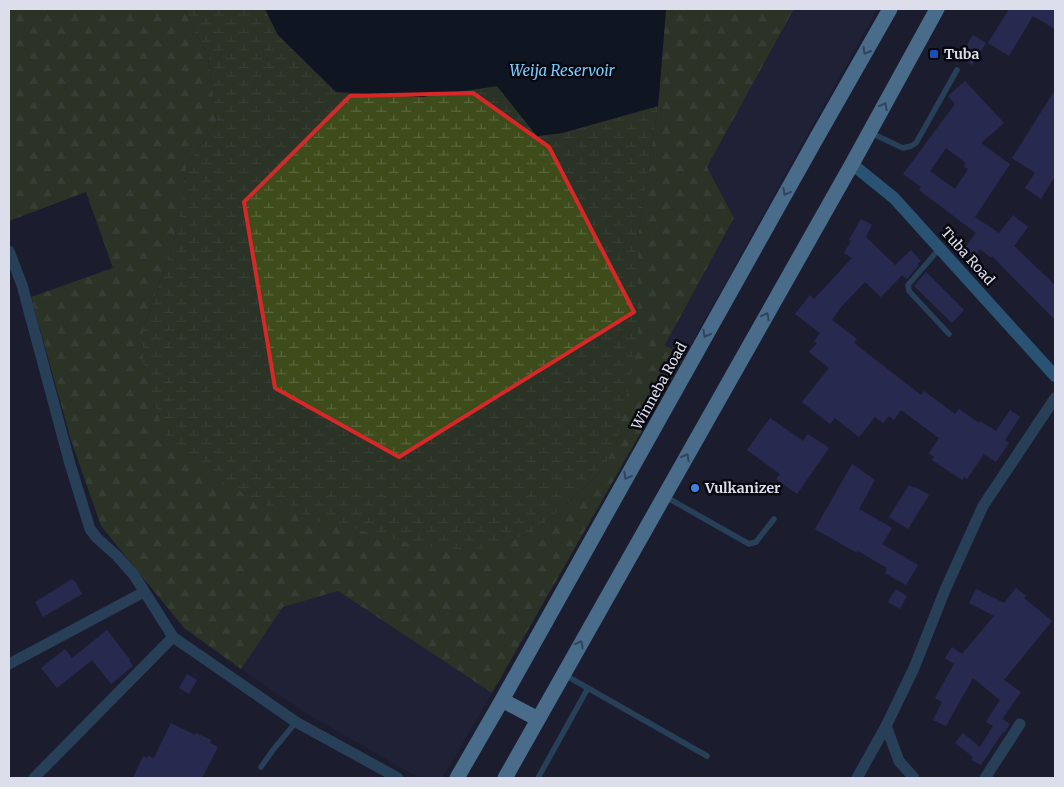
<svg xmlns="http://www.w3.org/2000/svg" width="1064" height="787" viewBox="0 0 1064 787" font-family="Merriweather,serif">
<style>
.built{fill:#25263f}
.forest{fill:url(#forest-firs)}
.wetland{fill:url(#wetland-marsh)}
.water{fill:#030c12}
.building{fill:#393877;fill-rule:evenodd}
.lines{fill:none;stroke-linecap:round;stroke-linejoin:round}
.lane{stroke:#366988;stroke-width:5.5}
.street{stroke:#366988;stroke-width:11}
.secondary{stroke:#3a92c5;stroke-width:12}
.highway{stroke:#82ccfb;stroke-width:15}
.oneway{stroke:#4b7492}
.marked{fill:none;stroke:#d62828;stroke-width:4;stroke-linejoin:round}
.transit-dot{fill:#1a4fb4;stroke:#080811;stroke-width:2}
.shop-dot{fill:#3f7fe0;stroke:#080811;stroke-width:2}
.labels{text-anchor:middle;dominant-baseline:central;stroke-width:5;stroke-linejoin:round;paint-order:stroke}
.poi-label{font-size:14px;font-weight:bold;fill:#dcdeeb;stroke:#080811;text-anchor:start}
.street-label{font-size:14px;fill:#dcdeeb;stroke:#080811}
.water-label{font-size:15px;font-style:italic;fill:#75cefc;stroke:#080811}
</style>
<defs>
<pattern id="forest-firs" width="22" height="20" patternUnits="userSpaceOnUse" patternTransform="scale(1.25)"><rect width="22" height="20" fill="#3e4c1b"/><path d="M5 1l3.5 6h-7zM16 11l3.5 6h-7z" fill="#59653c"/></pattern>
<pattern id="wetland-marsh" width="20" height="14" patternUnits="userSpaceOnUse" patternTransform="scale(1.25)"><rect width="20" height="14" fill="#3e4c1b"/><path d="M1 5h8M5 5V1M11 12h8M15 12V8" fill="none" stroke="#59653c"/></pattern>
</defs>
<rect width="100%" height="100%" fill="#1c1d30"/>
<!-- built -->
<path class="built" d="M 794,9 L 877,9 L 684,357 L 665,345 L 734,218 L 707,167 Z
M 338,591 L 492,693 L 442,778 L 419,778 L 306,713 L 241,669 L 283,607 Z"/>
<!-- forest -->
<path class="forest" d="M 9,9 L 184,9 L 208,56 L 217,124 L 187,164 L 174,241 L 143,330 L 498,546 L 537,530 L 602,471 L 638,345 L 638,237 L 658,106 L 666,9 L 794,9 L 707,167 L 734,218 L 665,345 L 684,357 L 492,693 L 338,591 L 283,607 L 241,669 L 184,628 L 101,526 L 71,440 L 31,297 L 113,268 L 86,192 L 9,221 Z"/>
<!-- wetland -->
<path class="wetland" d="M 184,9 L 265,9 L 278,35 L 422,97 L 497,86 L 537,136 L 562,133 L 658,106 L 638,237 L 638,345 L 616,444 L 602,471 L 537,530 L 498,546 L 470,550 L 427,547 L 313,519 L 269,506 L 216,479 L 163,432 L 143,360 L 143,330 L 174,241 L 187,164 L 217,124 L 208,56 Z"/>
<!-- water -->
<path class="water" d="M 265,9 L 666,9 L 658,106 L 562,133 L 537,136 L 497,86 L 422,97 L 336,92 L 278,35 Z"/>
<!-- building -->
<path class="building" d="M 1009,9 L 1055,9 L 1055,29 L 1033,16 L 1009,56 L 988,43 Z
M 973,35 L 986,43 L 972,65 L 962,58 L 966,52 L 963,51 Z
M 965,81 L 1004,123 L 981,143 L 1010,164 L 975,217 L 999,233 L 1013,215 L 1028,227 L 1014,246 L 1055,285 L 1055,320 L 992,256 L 991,258 L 980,249 L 975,255 L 965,248 L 976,233 L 919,190 L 921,187 L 903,174 L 955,104 L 948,96 ZM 946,148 L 966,163 L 963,166 L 968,169 L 955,189 L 930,171 Z
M 1055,90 L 1055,176 L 1041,199 L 1025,188 L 1035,173 L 1012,158 Z
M 861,219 L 872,225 L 866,237 L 895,265 L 911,250 L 921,261 L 917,264 L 919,265 L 907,279 L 902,275 L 881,297 L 865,282 L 841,307 L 832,320 L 857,339 L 854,343 L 921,395 L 924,391 L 955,414 L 959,409 L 979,423 L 980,421 L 996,431 L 1010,410 L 1020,417 L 1005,440 L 1009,443 L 996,462 L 984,454 L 967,479 L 964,477 L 962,480 L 932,460 L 934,457 L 929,453 L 939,438 L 901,410 L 894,420 L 889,416 L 883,423 L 875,417 L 859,437 L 835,418 L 830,424 L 802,402 L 829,368 L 809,352 L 817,343 L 814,341 L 820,333 L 795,314 L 810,295 L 814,299 L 852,258 L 844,253 L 851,241 L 849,240 Z
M 926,272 L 964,310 L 952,323 L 914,286 Z
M 770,418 L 803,441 L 808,434 L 829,448 L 797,494 L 776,479 L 780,474 L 747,450 Z
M 852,464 L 875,480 L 859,509 L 892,528 L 882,544 L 918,565 L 906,585 L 885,573 L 887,568 L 858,551 L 857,553 L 815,529 Z
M 909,485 L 914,488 L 915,487 L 929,495 L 908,529 L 889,517 Z
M 72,579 L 74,581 L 75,581 L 82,594 L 43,617 L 35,602 Z
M 1016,588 L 1026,596 L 1024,598 L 1052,621 L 1004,680 L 1021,692 L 1002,719 L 1010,724 L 1004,733 L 1003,732 L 981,765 L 971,760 L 973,757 L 955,743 L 963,733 L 980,747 L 993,726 L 986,722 L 1000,700 L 973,678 L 946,726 L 933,720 L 942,702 L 935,698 L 954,664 L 945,658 L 952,647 L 962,654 L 994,616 L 969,603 L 976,589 L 1004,603 Z
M 896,589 L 907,596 L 900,609 L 888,602 Z
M 107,630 L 130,660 L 129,660 L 133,666 L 111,684 L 92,660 L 57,688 L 41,668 L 65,649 L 72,658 Z
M 187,674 L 197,680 L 189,694 L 179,688 Z
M 171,723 L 195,735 L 196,733 L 211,740 L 210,743 L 218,747 L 202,778 L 133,778 L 143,756 L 147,758 L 148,756 L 154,758 Z"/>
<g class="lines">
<!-- lane -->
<path class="lane" d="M 871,133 L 903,148 L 911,146 L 916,143 L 957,70
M 940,248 L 908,285 L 909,291 L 949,334
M 666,497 L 749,544 L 756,542 L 774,519
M 565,675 L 707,756
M 261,767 L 273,750 L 296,722
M 538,778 L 588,688"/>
<!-- street -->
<path class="street" d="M 9,251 L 22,285 L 70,464 L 90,529 L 97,538 L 117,556 L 134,575 L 173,637 L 296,722 L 398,778
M 9,664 L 144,592
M 886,726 L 899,761 L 914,778
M 34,778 L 173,637
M 857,778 L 886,726 L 914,668 L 945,590 L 983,506 L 1055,398
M 985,778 L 1020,724"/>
<!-- secondary -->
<path class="secondary" d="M 852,164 L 894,198 L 1055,376"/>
<!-- highway -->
<path class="highway" d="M 502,700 L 538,719
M 457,778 L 502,700 L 816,139 L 890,9
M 505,778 L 852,164 L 937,9"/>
</g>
<!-- one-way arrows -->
<defs><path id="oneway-chevron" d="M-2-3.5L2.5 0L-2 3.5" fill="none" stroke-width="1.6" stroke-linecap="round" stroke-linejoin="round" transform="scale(1.25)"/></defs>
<g class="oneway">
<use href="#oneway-chevron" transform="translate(866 51) rotate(120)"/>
<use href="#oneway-chevron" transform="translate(884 106) rotate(-61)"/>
<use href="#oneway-chevron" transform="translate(786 192) rotate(119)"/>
<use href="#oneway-chevron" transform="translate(766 316) rotate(-61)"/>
<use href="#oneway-chevron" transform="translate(706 334) rotate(119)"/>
<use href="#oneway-chevron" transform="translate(686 457) rotate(-61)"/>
<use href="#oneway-chevron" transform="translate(627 476) rotate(119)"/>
<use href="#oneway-chevron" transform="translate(580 644) rotate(-61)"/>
</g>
<!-- marked area -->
<path d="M0 0H1064V787H0ZM 473,93 L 549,147 L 634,312 L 399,457 L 275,388 L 244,202 L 350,96 Z" fill="#1c1d30" fill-opacity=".55" fill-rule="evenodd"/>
<path class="marked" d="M 473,93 L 549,147 L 634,312 L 399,457 L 275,388 L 244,202 L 350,96 Z"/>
<!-- markers -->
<rect class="transit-dot" x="929" y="49" width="10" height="10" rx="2.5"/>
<circle class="shop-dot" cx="695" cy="488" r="5"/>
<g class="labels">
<!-- poi labels -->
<g class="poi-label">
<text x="944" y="54">Tuba</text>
<text x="705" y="488">Vulkanizer</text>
</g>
<!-- street labels -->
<g class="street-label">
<text transform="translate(968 256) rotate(48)">Tuba Road</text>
<text transform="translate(659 386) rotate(-61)">Winneba Road</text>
</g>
<!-- water labels -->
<g class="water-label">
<text x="562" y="70">Weija Reservoir</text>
</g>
</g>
<!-- border -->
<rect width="1064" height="787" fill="none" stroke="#dcdeeb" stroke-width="20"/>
</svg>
